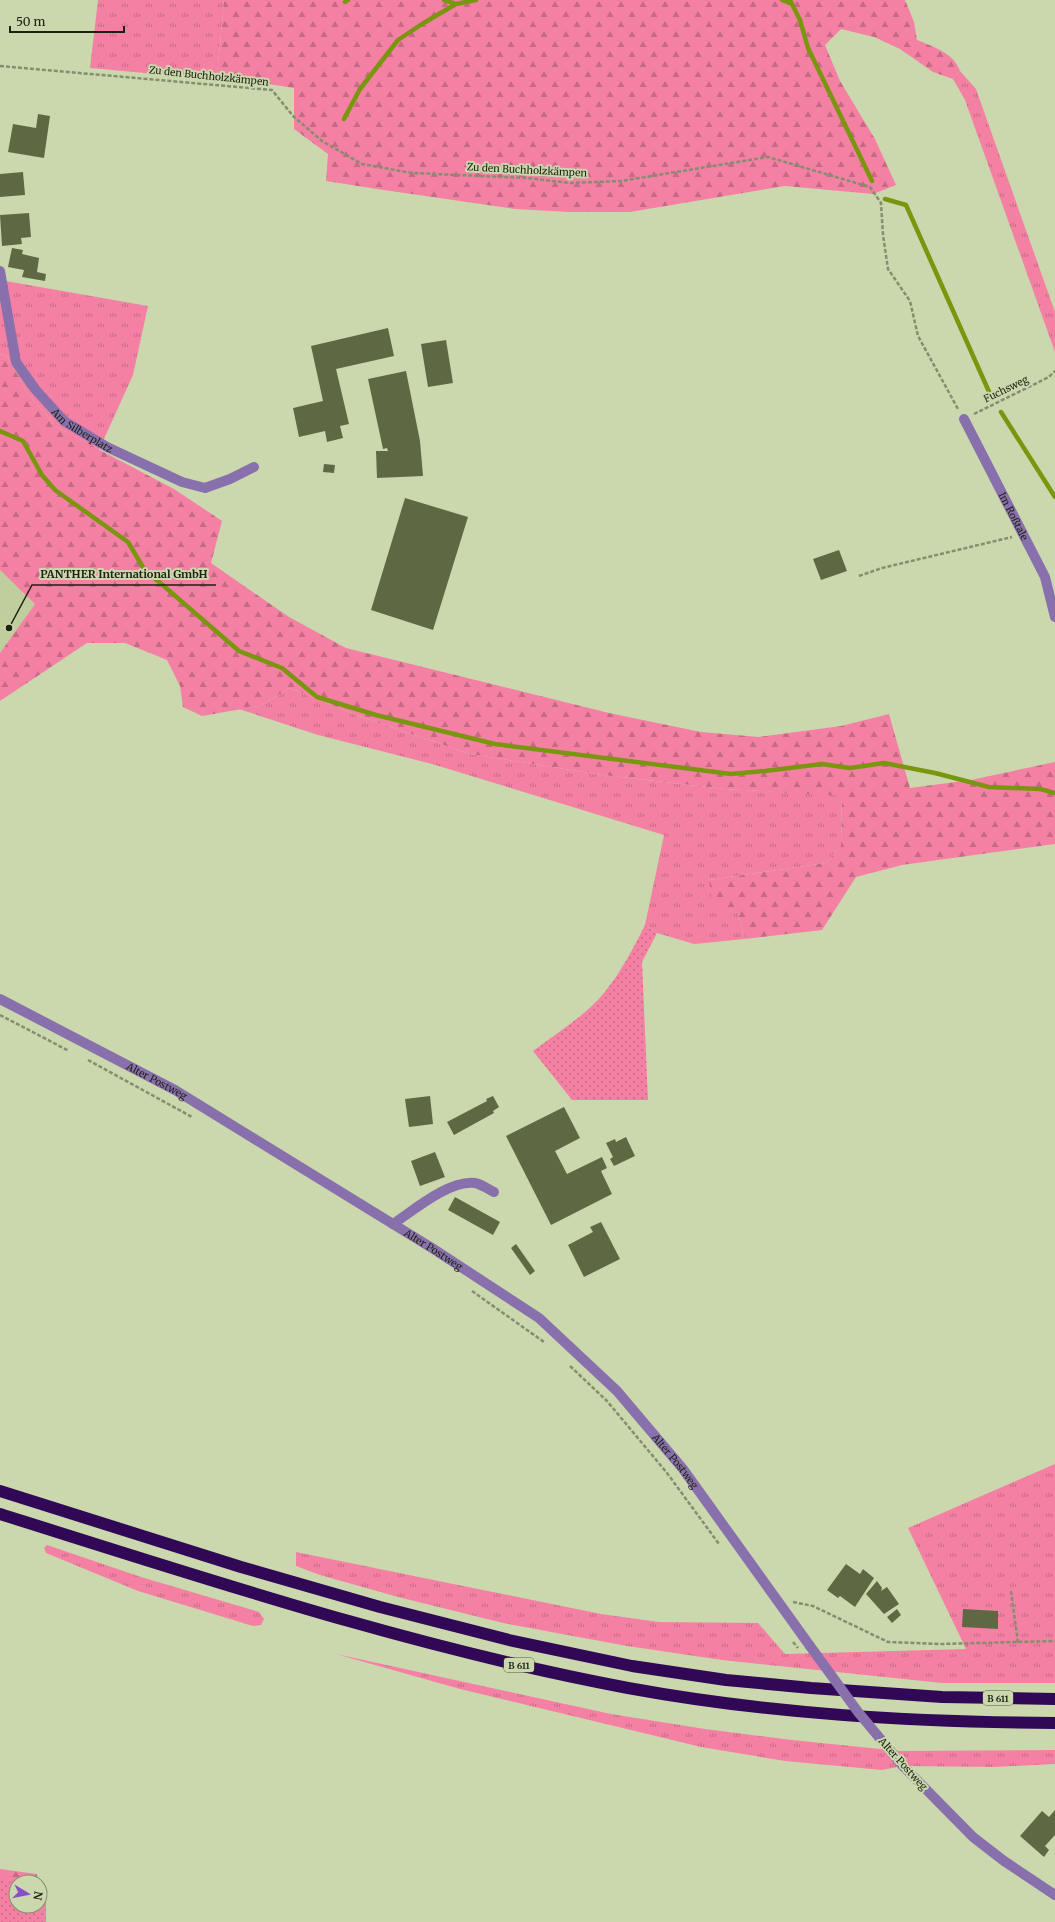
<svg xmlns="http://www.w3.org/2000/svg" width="1055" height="1922" viewBox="0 0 1055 1922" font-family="Merriweather,serif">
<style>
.built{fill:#c0ce9e}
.grass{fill:url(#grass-tufts)}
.forest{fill:url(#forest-firs)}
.park{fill:url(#park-dots)}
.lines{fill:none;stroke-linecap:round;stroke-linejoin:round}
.stream{stroke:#7a950e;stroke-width:4.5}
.building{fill:#5e6944}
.path{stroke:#848e6f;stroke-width:2.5;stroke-dasharray:4 2;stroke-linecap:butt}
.minor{stroke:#8870ac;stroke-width:10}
.highway{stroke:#310855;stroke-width:12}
.path-bridge{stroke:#848e6f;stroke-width:2.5;stroke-dasharray:4 2;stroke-linecap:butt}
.minor-bridge{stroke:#8870ac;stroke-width:10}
.labels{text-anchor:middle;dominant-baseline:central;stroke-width:4;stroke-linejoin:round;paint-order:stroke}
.shield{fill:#cbd8ae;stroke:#505840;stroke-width:1}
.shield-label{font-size:9px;font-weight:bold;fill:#1c2111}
.street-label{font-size:10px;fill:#1c2111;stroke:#cbd8ae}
.leader{fill:none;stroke:#1c2111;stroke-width:1.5}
.callout-dot{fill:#1c2111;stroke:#cbd8ae;stroke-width:1.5}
.callout-label{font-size:11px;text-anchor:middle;font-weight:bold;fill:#1c2111;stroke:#cbd8ae;stroke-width:4;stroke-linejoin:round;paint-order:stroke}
</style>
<defs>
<pattern id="grass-tufts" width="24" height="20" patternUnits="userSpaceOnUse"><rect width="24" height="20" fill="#f481a4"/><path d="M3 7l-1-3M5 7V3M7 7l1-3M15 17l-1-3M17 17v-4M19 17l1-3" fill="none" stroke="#c56984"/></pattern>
<pattern id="forest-firs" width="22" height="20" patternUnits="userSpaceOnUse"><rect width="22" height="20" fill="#f481a4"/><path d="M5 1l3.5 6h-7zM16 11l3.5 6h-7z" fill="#c56984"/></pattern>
<pattern id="park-dots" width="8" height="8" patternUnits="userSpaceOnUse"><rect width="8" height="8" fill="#f481a4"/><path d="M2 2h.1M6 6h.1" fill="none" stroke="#c56984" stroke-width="1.8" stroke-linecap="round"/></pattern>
</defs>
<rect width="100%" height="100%" fill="#cbd8ae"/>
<!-- built -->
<path class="built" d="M 0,570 L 35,604 L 0,653 Z"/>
<!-- grass -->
<path class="grass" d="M 98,0 L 224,0 L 217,76 L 177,76 L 90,68 Z
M 960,71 L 976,89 L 1055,312 L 1055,352 L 965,100 L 953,79 Z
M 0,280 L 148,306 L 133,375 L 99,450 L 58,428 L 27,393 L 7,356 L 0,354 Z
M 290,688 L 359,716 L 470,754 L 603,775 L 725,789 L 842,795 L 841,846 L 826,863 L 709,880 L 738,913 L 745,939 L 694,944 L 657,933 L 645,925 L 664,835 L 432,764 L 318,735 L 239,709 L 259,706 Z
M 1055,1464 L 1055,1683 L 942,1683 L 722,1660 L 627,1646 L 503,1623 L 398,1597 L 320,1575 L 296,1566 L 296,1552 L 601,1614 L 659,1622 L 758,1623 L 785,1654 L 966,1649 L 908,1528 Z
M 47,1545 L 141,1577 L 259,1612 L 264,1619 L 261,1625 L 253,1626 L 138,1591 L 46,1553 L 44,1548 Z
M 336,1654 L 611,1714 L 705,1729 L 792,1740 L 900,1751 L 1055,1750 L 1055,1764 L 995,1767 L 903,1766 L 882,1770 L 785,1761 L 701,1747 L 606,1724 L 460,1689 Z"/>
<!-- forest -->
<path class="forest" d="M 224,0 L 905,0 L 914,22 L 917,40 C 934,47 954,53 960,71 L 953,79 L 933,72 L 900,49 L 874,37 L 841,29 L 825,45 L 840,81 L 875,139 L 896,185 L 873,194 L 785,186 L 630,212 L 569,212 L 515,209 L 377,189 L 326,181 L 328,154 L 294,129 L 294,88 L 217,76 Z
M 0,354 L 7,356 L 27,393 L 58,428 L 174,489 L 222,521 L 211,563 L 289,617 L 346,648 L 609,713 L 701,732 L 759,737 L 841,726 L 889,714 L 910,788 L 971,780 L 1055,762 L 1055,844 L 902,865 L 856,877 L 822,930 L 745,939 L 738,913 L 713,911 L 709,880 L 826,863 L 841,846 L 842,796 L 725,789 L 603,775 L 470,754 L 359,716 L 290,688 L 259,706 L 202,716 L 183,707 L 180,686 L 167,660 L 125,643 L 87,643 L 0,701 L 0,653 L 35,604 L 0,570 Z
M 0,1869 L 37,1874 L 38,1882 L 16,1882 L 16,1906 L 40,1906 L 43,1922 L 0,1922 Z"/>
<!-- park -->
<path class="park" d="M 645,925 L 657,933 L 642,962 L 648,1100 L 572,1100 L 533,1051 C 557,1033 585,1016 604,993 C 621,972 633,949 645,925 Z
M 0,1880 L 13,1882 L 16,1889 L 16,1906 L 40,1906 L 40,1889 L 46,1889 L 46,1922 L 0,1922 Z"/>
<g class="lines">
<!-- stream -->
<path class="stream" d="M 444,0 L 456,4 L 476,0
M 782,0 L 792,4
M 790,0 L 800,20 L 808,48 L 872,181
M 345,2 L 348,0
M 344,119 L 360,89 L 398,40 L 422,24 L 456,4
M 885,199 L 906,205 L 990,394
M 1001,412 L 1055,497
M 0,431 L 23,441 L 42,475 L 55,490 L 128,542 L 144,569 L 239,651 L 282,668 L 317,697 L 376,715 L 495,744 L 731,774 L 765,771 L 822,764 L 850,768 L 884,763 L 935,773 L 989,787 L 1040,789 L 1055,793"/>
</g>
<!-- building -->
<path class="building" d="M 38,114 L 50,116 L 44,158 L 8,152 L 13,124 L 36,128 Z
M 23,172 L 25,195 L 0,197 L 0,174 Z
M 29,213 L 31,237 L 21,238 L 22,244 L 2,246 L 0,215 Z
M 12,248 L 23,250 L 22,254 L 39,258 L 37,272 L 46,274 L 45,281 L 22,277 L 24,270 L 8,267 Z
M 388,328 L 394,356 L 336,369 L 349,424 L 340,426 L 343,438 L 327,442 L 325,431 L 299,437 L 293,408 L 323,401 L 311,346 Z
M 446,340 L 453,383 L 428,387 L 421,344 Z
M 406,371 L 420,441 L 423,476 L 377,478 L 376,451 L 388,451 L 387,448 L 383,449 L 368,379 Z
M 324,464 L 335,465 L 334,473 L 323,472 Z
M 405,498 L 468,517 L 433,630 L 371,610 Z
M 839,550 L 847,571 L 821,580 L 813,559 Z
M 430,1096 L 433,1124 L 409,1127 L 405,1099 Z
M 493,1096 L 499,1107 L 493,1111 L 494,1113 L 454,1135 L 447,1122 L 487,1101 L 486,1099 Z
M 564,1107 L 580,1138 L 555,1151 L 567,1174 L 602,1157 L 607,1168 L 601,1171 L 612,1194 L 551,1225 L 506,1136 Z
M 626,1137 L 635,1156 L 614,1166 L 610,1159 L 613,1157 L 606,1143 L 615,1139 L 616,1142 Z
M 435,1152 L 445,1177 L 420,1186 L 411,1161 Z
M 455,1197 L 500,1222 L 493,1235 L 448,1210 Z
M 601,1222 L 620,1259 L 584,1277 L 568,1245 L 593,1232 L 590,1227 Z
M 516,1244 L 535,1271 L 530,1275 L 511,1248 Z
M 846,1564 L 860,1574 L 863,1569 L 874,1578 L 855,1607 L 840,1596 L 838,1598 L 827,1590 Z
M 877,1581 L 882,1588 L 881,1591 L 887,1587 L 899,1604 L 884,1614 L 866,1594 Z
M 897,1609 L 901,1615 L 892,1623 L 887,1617 Z
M 963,1609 L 998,1611 L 998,1629 L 962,1627 Z
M 1055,1810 L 1055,1835 L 1045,1846 L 1049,1850 L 1044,1857 L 1020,1836 L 1042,1811 L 1049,1817 Z"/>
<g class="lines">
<!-- path -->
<path class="path" d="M 0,66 L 272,90 L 293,116 L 322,141 L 362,164 L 412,173 L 527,178 L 570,183 L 621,181 L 768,157 L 870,187 L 881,203 L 883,235 L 888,269 L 910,301 L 918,336 L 958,409
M 974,414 L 1049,377 L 1055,371
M 859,576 L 882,568 L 1012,537
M 0,1015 L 69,1051
M 88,1060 L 192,1117
M 472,1291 L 544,1342
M 570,1366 L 607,1401 L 667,1473 L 719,1544
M 1011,1591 L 1018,1643
M 793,1602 L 813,1606 L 888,1642 L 941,1644 L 1055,1641"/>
<!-- minor -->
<g class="minor">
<path id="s1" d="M 0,271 L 16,362 L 35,389 L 64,421 L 107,447 L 182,482 L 205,488 L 230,479 L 254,467"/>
<path id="s2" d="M 964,419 L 1045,577 L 1055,617"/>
<path id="s3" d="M 0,999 L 175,1090 L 432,1248 L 539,1318 L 617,1391 L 683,1469 L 810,1646"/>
<path d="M 393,1224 C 414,1210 449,1180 475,1183 C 481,1184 488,1189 494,1192"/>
<path d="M 903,1766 L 973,1837 L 1004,1861 L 1055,1895"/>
</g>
<!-- highway -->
<path class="highway" d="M 0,1491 L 241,1567 L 380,1607 L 509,1640 L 632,1666 L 726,1680 L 811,1688 L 942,1697 L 1055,1699
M 0,1514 C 207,1579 414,1648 628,1688 C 770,1714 911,1722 1055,1723"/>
<!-- path-bridge -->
<path class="path-bridge" d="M 793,1642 L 798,1648"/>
<!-- minor-bridge -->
<path class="minor-bridge" d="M 810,1646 L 858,1712 L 903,1766"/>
</g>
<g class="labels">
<!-- shield labels -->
<g class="shield">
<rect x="504" y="1658" width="30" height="14" rx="3"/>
<rect x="983" y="1691" width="30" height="14" rx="3"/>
</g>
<g class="shield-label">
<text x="519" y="1665">B 611</text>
<text x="998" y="1698">B 611</text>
</g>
<!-- street labels -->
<g class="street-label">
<text transform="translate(209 76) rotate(6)">Zu den Buchholzkämpen</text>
<text transform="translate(527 170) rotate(3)">Zu den Buchholzkämpen</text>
<text transform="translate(1006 389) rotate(-26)">Fuchsweg</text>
<text stroke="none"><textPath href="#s1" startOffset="189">Am Silberplatz</textPath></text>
<text stroke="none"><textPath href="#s2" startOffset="109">Im Roßtale</textPath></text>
<text stroke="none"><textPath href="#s3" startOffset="177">Alter Postweg</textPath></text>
<text stroke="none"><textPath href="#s3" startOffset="501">Alter Postweg</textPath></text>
<text stroke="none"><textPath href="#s3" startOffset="825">Alter Postweg</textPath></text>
<text transform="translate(903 1764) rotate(48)">Alter Postweg</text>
</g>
</g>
<!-- callouts -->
<path class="leader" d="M9 628L32 585H216"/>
<circle class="callout-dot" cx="9" cy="628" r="4"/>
<g class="callout-label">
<text x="124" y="578">PANTHER International GmbH</text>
</g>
<!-- north arrow -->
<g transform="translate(28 1894) rotate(100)"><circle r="19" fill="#cbd8ae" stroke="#858f6f"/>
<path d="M0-3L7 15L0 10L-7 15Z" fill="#854fc6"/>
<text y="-6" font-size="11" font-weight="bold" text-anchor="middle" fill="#1c2111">N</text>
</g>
<!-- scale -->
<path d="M10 26v6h114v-6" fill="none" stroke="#1c2111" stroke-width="2"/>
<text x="16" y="26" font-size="12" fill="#1c2111" stroke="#cbd8ae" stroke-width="3" paint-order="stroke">50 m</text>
</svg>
